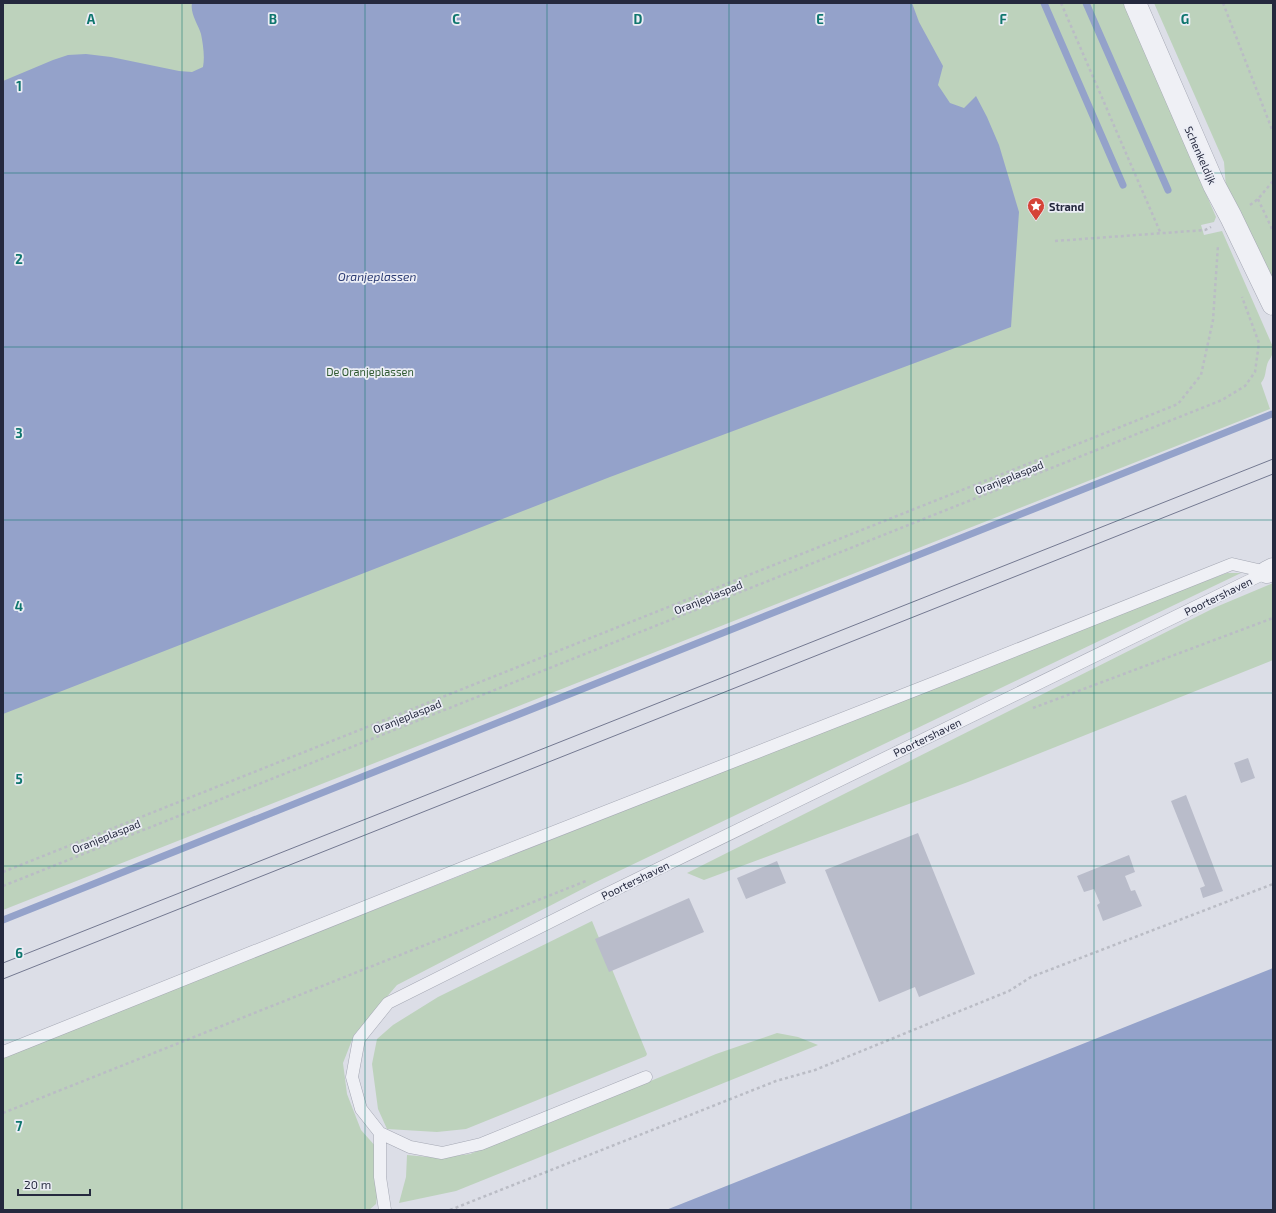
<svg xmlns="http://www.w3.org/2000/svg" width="1276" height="1213" viewBox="0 0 1276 1213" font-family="'Exo 2',sans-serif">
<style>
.green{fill:#bdd2bc}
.water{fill:#94a2ca}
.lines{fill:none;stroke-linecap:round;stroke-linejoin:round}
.stream{stroke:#94a2ca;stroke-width:7}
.building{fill:#b9bcca}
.lane-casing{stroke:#a5a8b4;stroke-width:13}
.street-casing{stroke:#a5a8b4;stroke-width:23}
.path{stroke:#babcc5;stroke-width:2.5;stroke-dasharray:3 3;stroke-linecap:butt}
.lane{stroke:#eff0f5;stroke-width:12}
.street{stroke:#eff0f5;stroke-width:22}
.tram{stroke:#747991;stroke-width:1}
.grid{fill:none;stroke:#0f766e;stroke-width:1;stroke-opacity:0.55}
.labels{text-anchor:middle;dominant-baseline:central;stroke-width:3.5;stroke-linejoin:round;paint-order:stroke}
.street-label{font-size:11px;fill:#25293e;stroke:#ebedf5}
.poi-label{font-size:11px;font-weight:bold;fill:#25293e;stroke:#ebedf5;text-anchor:start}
.park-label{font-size:11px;fill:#315b33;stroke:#ebedf5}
.water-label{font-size:12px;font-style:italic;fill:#2d3d74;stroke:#ebedf5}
.grid-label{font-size:13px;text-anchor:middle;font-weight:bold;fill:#0f766e;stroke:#ebedf5;stroke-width:3.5;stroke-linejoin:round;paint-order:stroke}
</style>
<rect width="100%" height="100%" fill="#dcdee7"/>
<!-- green -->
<path class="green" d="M 3,3 L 1124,3 L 1216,217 L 1214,222 L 1201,225 L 1204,235 L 1222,231 L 1273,347 C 1273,359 1269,357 1267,365 C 1265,372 1266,377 1261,383 L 1270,409 L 3,910 Z
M 1154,3 L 1273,3 L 1273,293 L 1226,188 L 1224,162 Z
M 1227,573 L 1241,573 L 594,883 L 397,985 L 354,1035 L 343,1063 L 347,1094 L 361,1130 L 377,1148 L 379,1184 L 376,1204 L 369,1210 L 3,1210 L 3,1057 L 1176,592 Z
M 1273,583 L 1273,660 L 968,782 L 704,880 L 687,873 L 1216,607 Z
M 592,921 L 647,1054 L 646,1056 L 466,1129 L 437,1132 L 387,1129 L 378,1109 L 372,1064 L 377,1039 L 393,1025 L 438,997 Z
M 777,1033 L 798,1037 L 818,1045 L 456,1191 L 399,1203 L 406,1177 L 407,1155 L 439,1158 L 470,1154 L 522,1134 L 716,1054 Z"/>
<!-- water -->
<path class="water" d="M 192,3 L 912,3 L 919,22 L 943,66 L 938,85 L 950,103 L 964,108 L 976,96 L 987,117 L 999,145 L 1019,212 L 1011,327 L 610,477 L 3,714 L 3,81 L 53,60 L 68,55 L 86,54 L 111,57 L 179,71 L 192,72 L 203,67 C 205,57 203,44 201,34 C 198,24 190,14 192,3 Z
M 1273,968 L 1273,1210 L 666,1210 Z"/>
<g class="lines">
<!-- stream -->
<path class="stream" d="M 1044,3 L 1123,185
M 1086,3 L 1168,190
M 3,920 L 1272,414"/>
</g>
<!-- building -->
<path class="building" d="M 1248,758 L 1255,778 L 1241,783 L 1234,763 Z
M 1186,795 L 1223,891 L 1203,898 L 1200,888 L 1205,886 L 1171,801 Z
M 918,833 L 975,974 L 919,997 L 915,987 L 879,1002 L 825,870 Z
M 1129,855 L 1135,872 L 1125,876 L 1131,891 L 1135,890 L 1142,906 L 1103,921 L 1097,905 L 1100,903 L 1094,889 L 1084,892 L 1077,876 Z
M 777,861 L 786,883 L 746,899 L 737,878 Z
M 689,898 L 704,932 L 609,972 L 595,939 Z"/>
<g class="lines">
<defs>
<path id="lane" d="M 3,1052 L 467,866 L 941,680 L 1232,564 L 1267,572
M 646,1077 L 481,1144 L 442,1153 L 410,1147 L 380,1133 L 361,1109 L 352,1077 L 359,1039 L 388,1003 L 592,901 L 1267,572
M 380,1133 L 380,1177 L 385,1210"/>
<path id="street" d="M 1135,3 L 1214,185 L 1231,217 L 1273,304
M 1267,572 L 1273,569"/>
</defs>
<!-- lane casing -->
<use href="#lane" class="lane-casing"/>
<!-- street casing -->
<use href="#street" class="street-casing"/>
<!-- path -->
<path class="path" d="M 1061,3 L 1161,234
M 1223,3 L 1273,132
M 1258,199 L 1273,231
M 1250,205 L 1258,199 L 1273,181
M 1055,241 L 1205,230 L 1211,227
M 1033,708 L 1273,618
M 3,872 L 1178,404 L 1201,375 L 1213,320 L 1218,245
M 3,886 L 1222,400 L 1245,386 L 1255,372 L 1259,343 L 1242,297
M 3,1113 L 586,881
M 450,1210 L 776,1081 L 815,1070 L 1009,991 L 1031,977 L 1273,884"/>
<!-- lane -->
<use href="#lane" class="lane"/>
<!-- street -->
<use href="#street" class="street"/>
<!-- tram -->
<path class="tram" d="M 3,963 L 1273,459
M 3,979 L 1273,474"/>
</g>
<!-- grid -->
<path class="grid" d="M 182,3 L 182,1210M 365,3 L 365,1210M 547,3 L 547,1210M 729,3 L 729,1210M 911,3 L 911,1210M 1094,3 L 1094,1210M 3,173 L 1273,173M 3,347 L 1273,347M 3,520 L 1273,520M 3,693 L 1273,693M 3,866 L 1273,866M 3,1040 L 1273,1040"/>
<!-- icons -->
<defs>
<symbol id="sight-pin" viewBox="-11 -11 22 30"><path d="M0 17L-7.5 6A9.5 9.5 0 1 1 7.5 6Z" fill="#d54338" stroke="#ebedf5"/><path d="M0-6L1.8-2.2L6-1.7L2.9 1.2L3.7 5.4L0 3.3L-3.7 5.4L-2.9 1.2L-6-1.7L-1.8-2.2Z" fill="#fff"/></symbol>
</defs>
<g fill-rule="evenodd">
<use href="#sight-pin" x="1026" y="196" width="20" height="27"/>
</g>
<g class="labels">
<!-- street labels -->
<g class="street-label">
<text transform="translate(1201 155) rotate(66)">Schenkeldijk</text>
<text transform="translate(1009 477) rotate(-22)">Oranjeplaspad</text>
<text transform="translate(1218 596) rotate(-26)">Poortershaven</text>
<text transform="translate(708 597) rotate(-22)">Oranjeplaspad</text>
<text transform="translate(407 716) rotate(-22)">Oranjeplaspad</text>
<text transform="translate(927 737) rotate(-26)">Poortershaven</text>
<text transform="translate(106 836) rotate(-22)">Oranjeplaspad</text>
<text transform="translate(635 880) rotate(-26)">Poortershaven</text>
</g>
<!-- poi labels -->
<g class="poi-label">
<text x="1049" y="206">Strand</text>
</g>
<!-- park labels -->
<g class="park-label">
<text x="370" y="371">De Oranjeplassen</text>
</g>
<!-- water labels -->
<g class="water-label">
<text x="377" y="276">Oranjeplassen</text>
</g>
</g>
<g class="grid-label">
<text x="91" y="24">A</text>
<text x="273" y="24">B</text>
<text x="456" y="24">C</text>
<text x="638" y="24">D</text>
<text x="820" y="24">E</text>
<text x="1003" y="24">F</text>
<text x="1185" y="24">G</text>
<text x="19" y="91">1</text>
<text x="19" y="264">2</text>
<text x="19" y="438">3</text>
<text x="19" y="611">4</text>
<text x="19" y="784">5</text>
<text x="19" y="958">6</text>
<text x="19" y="1131">7</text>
</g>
<!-- border -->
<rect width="1276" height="1213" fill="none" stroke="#25293e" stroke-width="8"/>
<!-- scale -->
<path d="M18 1189v6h72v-6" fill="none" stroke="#25293e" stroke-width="2"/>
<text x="24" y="1189" font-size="12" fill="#25293e" stroke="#ebedf5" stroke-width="3" paint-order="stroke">20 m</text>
</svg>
